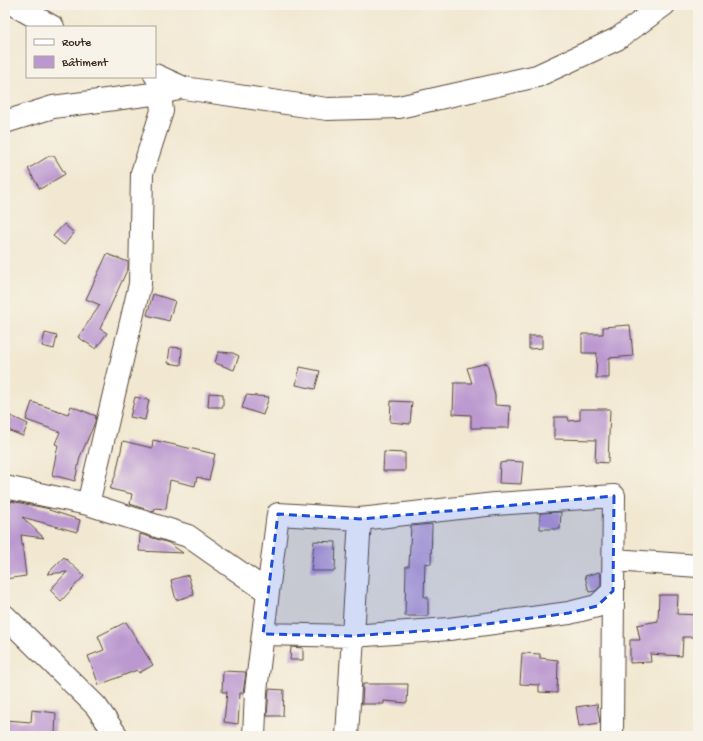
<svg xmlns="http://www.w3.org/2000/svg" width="703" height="741" viewBox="0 0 703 741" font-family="'Gochi Hand',sans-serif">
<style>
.building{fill:#bb99d0}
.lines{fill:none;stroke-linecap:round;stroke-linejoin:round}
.minor-casing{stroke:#564639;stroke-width:24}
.minor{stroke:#fff;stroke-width:22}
.marked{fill:#1d4ed8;fill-opacity:0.2;stroke:#1d4ed8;stroke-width:3;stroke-dasharray:8 5;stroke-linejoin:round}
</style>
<rect width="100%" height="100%" fill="#f7f3e8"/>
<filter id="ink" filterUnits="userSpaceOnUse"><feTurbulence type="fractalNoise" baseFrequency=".025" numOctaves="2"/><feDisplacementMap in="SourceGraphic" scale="8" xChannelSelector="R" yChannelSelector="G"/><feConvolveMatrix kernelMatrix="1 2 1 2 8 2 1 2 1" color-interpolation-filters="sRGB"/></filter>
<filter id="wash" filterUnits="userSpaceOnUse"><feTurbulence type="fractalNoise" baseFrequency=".012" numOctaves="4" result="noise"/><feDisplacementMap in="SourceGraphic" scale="16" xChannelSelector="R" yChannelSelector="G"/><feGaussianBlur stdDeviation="0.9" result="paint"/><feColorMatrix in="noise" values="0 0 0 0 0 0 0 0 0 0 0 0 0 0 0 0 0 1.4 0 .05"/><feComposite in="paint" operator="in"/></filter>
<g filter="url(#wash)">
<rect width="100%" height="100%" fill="#f2e8d1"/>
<g id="blocks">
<!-- building -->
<path class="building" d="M 49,156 L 54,156 L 65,174 L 40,189 L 28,169 Z
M 64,224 L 74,233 L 64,245 L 53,236 Z
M 107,254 L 128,262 L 128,268 L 100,329 L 107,333 L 96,349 L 78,337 L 100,305 L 86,299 Z
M 153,294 L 175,301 L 169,321 L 147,315 Z
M 630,325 L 633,356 L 609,358 L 609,378 L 596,378 L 597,353 L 582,353 L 582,334 L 603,334 L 603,327 Z
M 45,333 L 57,336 L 54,349 L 42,346 Z
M 529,336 L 542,336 L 542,348 L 529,349 Z
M 170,347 L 182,348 L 181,365 L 168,363 Z
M 218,352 L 233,353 L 239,356 L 234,370 L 215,363 Z
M 487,363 L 495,396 L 495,405 L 510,406 L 509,428 L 471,428 L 471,415 L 453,414 L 454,383 L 472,383 L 467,368 Z
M 300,367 L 320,371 L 315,389 L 296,385 Z
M 209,393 L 223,394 L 223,407 L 208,407 Z
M 246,395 L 269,397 L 263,415 L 242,408 Z
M 135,397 L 149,400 L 145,420 L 130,417 Z
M 391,401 L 412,402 L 410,424 L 390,422 Z
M 32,402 L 68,414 L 71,406 L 96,416 L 95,422 L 80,457 L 75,481 L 52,475 L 58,445 L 55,444 L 60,432 L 26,420 Z
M 580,409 L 610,409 L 608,463 L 595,462 L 596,440 L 554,439 L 554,417 L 568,417 L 569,421 L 580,420 Z
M 11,416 L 28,424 L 23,436 L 5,429 Z
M 153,440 L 215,454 L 209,480 L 197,477 L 195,486 L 170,480 L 166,509 L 155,508 L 154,512 L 130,504 L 132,494 L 110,489 L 116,474 L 123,441 L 152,448 Z
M 384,452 L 405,453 L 405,471 L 383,471 Z
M 506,461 L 523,462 L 521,484 L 499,483 L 500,463 L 506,462 Z
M 11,501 L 50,509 L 49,510 L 80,520 L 77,532 L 22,517 L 44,538 L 21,535 L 26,576 L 5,579 L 5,531 Z
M 561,512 L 560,529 L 540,529 L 540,513 Z
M 432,524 L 431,564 L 425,563 L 424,597 L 428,597 L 428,616 L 405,616 L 406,566 L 409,566 L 411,526 Z
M 140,534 L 169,543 L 183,553 L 139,551 Z
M 314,541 L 336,542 L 335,571 L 311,571 Z
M 64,557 L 84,576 L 61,601 L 50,590 L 67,572 L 47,574 Z
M 599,572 L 601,577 L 601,586 L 595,591 L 589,592 L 585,576 Z
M 188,575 L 194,595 L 176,600 L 171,580 Z
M 659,595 L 678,595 L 677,614 L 698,615 L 697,637 L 683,637 L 682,656 L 650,654 L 651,662 L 630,663 L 630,640 L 640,640 L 637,625 L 658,621 Z
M 126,622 L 153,665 L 139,673 L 137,670 L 99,685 L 88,656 L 104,650 L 98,636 Z
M 291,647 L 303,648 L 303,660 L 290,660 Z
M 522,653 L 540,654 L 540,658 L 558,660 L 557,693 L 539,692 L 539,685 L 520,684 Z
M 223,671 L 246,672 L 243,693 L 240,693 L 238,724 L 224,722 L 227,692 L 222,692 Z
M 363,684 L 408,684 L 407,703 L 384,701 L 384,704 L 362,704 Z
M 269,689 L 284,690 L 283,716 L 267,716 Z
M 597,704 L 600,723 L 579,726 L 576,707 Z
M 32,710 L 56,713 L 55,736 L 30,736 L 30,735 L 5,734 L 6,720 L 31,722 Z"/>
</g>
</g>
<g filter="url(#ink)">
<use href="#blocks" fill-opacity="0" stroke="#564639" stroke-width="1"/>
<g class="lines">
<defs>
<path id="minor" d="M 14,5 L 53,27
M 155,75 L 184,88 L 327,109 L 399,107 L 537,76 L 617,39 L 664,5
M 5,122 L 53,107 L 160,93 L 174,90
M 5,487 L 88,504 L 188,536 L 268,592 L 256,691 L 254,736
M 88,504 L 140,284 L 142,173 L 162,111 L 160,93
M 614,560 L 698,566
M 5,616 L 96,706 L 117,736
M 263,634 L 352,636 L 449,629 L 569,613 L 597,606 L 613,591 L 614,496 L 495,504 L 360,519 L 278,514 L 268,592
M 347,736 L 360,519
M 612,736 L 613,591"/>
</defs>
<!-- minor casing -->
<use href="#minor" class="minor-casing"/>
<!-- minor -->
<use href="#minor" class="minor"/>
</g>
</g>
<!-- marked area -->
<path class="marked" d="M 614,496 L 613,591 L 597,606 L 569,613 L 449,629 L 352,636 L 263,634 L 278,514 L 360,519 Z"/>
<!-- margin -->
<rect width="703" height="741" fill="none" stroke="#f7f3e8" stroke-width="20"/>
<!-- legend -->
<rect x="26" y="26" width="130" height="52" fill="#f7f3e8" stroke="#aca397"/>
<rect x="34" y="39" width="20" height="6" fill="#ffffff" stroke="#aca397"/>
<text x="62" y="46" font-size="12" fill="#3b2a1e">Route</text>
<rect x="34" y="56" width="20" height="12" fill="#bb99d0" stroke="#aca397"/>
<text x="62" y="66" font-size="12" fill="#3b2a1e">Bâtiment</text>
</svg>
